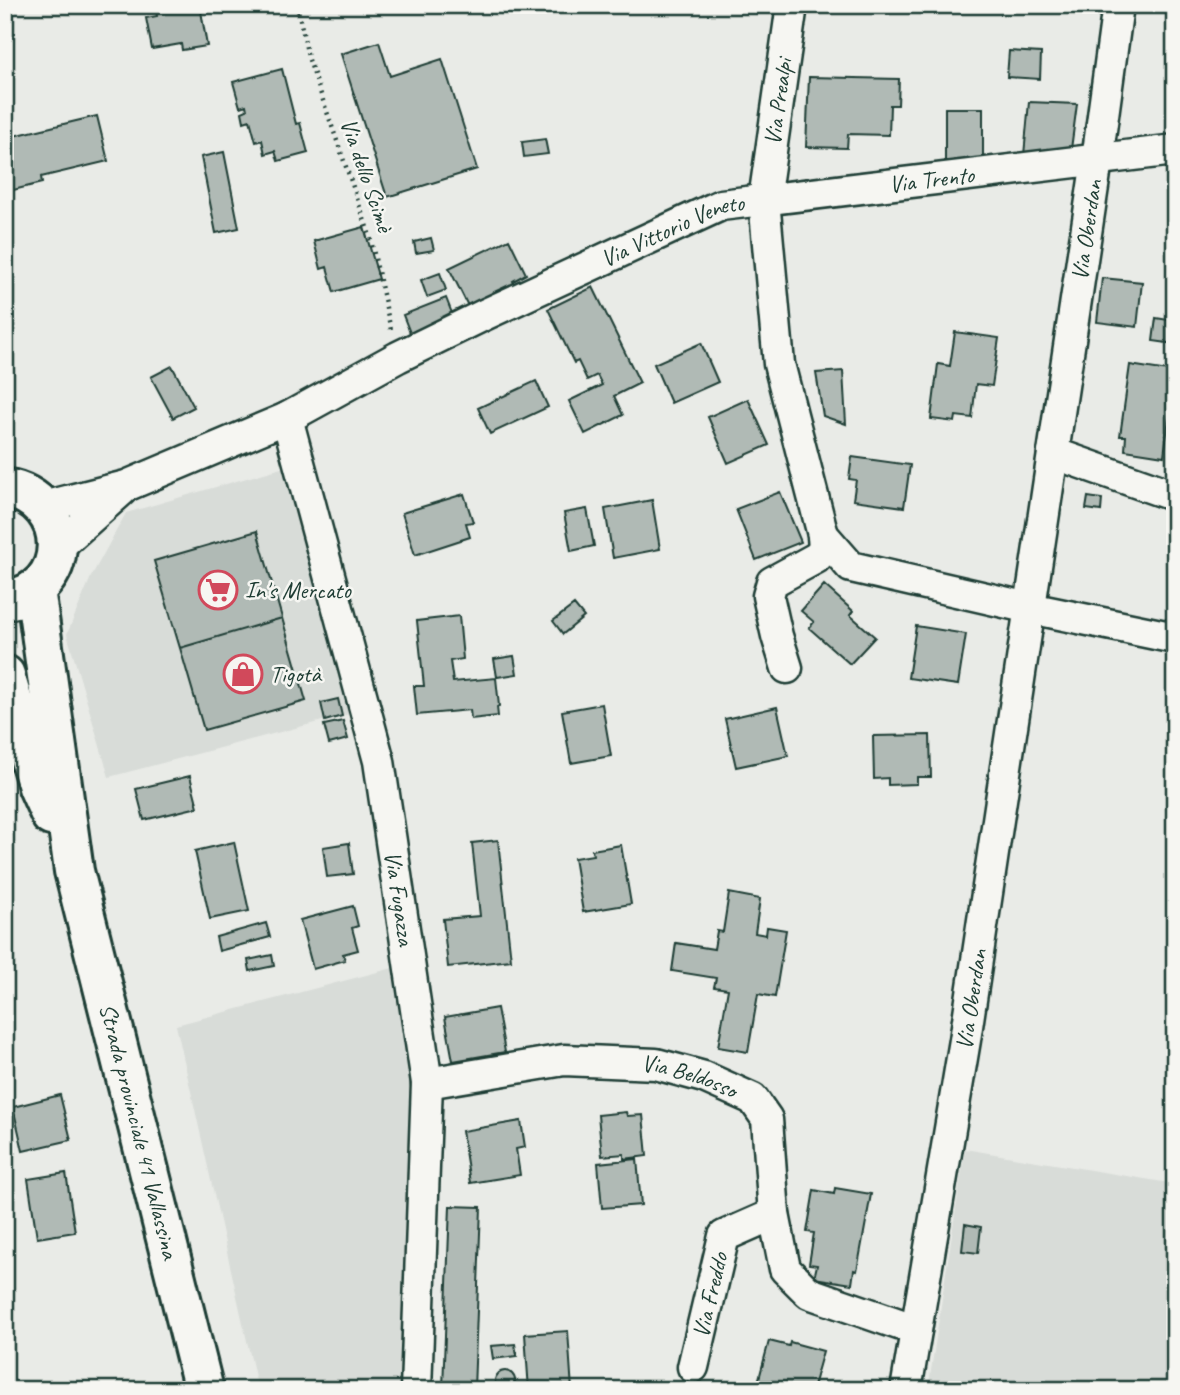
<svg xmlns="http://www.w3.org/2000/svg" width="1180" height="1395" viewBox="0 0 1180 1395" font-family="Caveat,sans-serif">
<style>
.built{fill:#d8dcd8}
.building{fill:#b0bab5;stroke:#1f3d34;stroke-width:2}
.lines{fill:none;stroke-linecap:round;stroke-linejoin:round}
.street-casing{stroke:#1f3d34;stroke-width:35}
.secondary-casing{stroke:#1f3d34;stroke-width:44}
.path{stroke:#1f3d34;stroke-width:4.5;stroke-dasharray:2 5;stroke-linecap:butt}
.street{stroke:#f6f6f2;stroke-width:30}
.secondary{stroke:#f6f6f2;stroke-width:38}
.labels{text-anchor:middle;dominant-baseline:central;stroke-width:5;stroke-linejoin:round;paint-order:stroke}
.street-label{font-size:24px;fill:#1f3d34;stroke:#f6f6f2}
.poi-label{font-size:24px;fill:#1f3d34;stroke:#f6f6f2;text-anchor:start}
</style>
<rect width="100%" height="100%" fill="#e9ebe7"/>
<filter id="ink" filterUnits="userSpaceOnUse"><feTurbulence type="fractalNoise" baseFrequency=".0143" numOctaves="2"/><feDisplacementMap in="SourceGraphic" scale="14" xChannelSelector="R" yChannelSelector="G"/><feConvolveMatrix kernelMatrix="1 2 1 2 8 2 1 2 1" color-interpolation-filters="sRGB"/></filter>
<g filter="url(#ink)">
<!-- built -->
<path class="built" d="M 285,467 L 349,714 L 109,777 L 67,634 L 91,577 L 126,513 Z
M 393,968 L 413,1095 L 409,1390 L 258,1390 L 176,1025 Z
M 965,1149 L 1175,1184 L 1175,1390 L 928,1390 Z"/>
<!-- building -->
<path class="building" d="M 155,5 L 200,5 L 207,46 L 182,50 L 181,44 L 152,49 L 146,18 L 157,16 Z
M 379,42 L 390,76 L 442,59 L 477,169 L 387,197 L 341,54 Z
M 1009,51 L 1041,53 L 1040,79 L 1007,77 Z
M 282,69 L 296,124 L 300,123 L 308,153 L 278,161 L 275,151 L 265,154 L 262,140 L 256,142 L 250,120 L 244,122 L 242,112 L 247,110 L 246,105 L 240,107 L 233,82 Z
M 809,77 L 899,79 L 898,105 L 890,105 L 889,135 L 848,134 L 847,148 L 806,147 Z
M 1029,102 L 1077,104 L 1071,149 L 1024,155 Z
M 945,108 L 983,108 L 983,161 L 945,161 Z
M 97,116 L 108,161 L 41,177 L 42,183 L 5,192 L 5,138 Z
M 545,139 L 548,154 L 524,157 L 522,142 Z
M 224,152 L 239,228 L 216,233 L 201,157 Z
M 364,227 L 379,279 L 334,292 L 327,267 L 321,269 L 314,241 Z
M 431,238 L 434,250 L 416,253 L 414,242 Z
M 509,239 L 526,274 L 513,281 L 517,289 L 471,312 L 449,268 Z
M 440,273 L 446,290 L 427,297 L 421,280 Z
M 1102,278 L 1142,282 L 1137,327 L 1097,322 Z
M 593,287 L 640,383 L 614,396 L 623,415 L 585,434 L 569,401 L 602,385 L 597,375 L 587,380 L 578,361 L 574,363 L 548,309 Z
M 446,298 L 455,321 L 412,338 L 403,315 Z
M 1156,318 L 1175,321 L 1175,344 L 1153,341 Z
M 955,332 L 999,338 L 992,386 L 976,384 L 972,418 L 956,416 L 955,422 L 931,419 L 938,364 L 950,366 Z
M 701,343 L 718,382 L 671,403 L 654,364 Z
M 1130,365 L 1175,372 L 1164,456 L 1125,450 L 1126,436 L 1120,436 Z
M 172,366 L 194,407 L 173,418 L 151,377 Z
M 843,371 L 846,424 L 823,416 L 816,373 Z
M 536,381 L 548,407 L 490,434 L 478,408 Z
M 748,399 L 769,445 L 728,463 L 708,417 Z
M 852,457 L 910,465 L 904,507 L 853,500 L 856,480 L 849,479 Z
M 780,492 L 801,542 L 756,560 L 736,509 Z
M 464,494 L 473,522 L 466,523 L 470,537 L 415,555 L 402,513 Z
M 1088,497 L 1102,499 L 1101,511 L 1086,509 Z
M 652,500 L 660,549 L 613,558 L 605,509 Z
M 587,509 L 594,546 L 571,551 L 564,513 Z
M 257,531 L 282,618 L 180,648 L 154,561 Z
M 824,585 L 853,611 L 850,615 L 875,637 L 850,664 L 809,628 L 814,622 L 801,611 Z
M 574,605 L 584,617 L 563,634 L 553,621 Z
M 459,616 L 463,659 L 450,661 L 453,682 L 496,678 L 499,706 L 497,707 L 498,716 L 471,719 L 470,710 L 417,715 L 414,686 L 424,686 L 417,621 Z
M 282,618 L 306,701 L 204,730 L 180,648 Z
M 916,626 L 966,634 L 958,685 L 908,678 Z
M 514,656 L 517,674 L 497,677 L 494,659 Z
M 338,699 L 342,716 L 325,721 L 321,703 Z
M 602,704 L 611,756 L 571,763 L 562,711 Z
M 777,707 L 788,756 L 736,767 L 725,719 Z
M 343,721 L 348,739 L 329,744 L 324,725 Z
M 930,735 L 931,777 L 917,777 L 917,784 L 888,785 L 888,778 L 874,779 L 873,736 Z
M 190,776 L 198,807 L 144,820 L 136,789 Z
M 498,840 L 511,960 L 448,967 L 443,919 L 480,916 L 472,843 Z
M 234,842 L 249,911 L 210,919 L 195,851 Z
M 349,843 L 353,874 L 327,877 L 323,847 Z
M 621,845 L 631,904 L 583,912 L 574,858 L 593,855 L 592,850 Z
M 729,893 L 760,899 L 755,933 L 766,935 L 767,927 L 786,930 L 775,997 L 758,994 L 748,1052 L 718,1047 L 728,989 L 714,987 L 716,978 L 672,971 L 676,943 L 714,949 L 717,931 L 723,932 Z
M 353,906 L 358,926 L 352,928 L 358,950 L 343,954 L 345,960 L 313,969 L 300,920 Z
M 266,923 L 270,937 L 219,951 L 216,937 Z
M 272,955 L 274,966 L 250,971 L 248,960 Z
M 497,1008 L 505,1052 L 453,1061 L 445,1017 Z
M 60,1095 L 71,1140 L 23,1151 L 13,1107 Z
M 626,1112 L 627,1116 L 643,1115 L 647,1156 L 624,1159 L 624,1154 L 602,1156 L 598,1115 Z
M 521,1121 L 525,1147 L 516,1149 L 520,1175 L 470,1183 L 462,1131 Z
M 637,1159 L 641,1205 L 602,1208 L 598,1163 Z
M 66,1173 L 75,1232 L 37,1238 L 28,1179 Z
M 835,1188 L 871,1194 L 857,1271 L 854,1270 L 852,1284 L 814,1278 L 817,1265 L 809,1264 L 814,1233 L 807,1232 L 814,1190 L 834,1194 Z
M 450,1206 L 481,1207 L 474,1389 L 443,1388 Z
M 965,1224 L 981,1227 L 978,1253 L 962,1251 Z
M 568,1331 L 572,1390 L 529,1390 L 525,1334 Z
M 769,1341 L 789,1346 L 790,1342 L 823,1351 L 812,1390 L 756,1390 Z
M 515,1344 L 517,1356 L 493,1359 L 491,1346 Z
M495 1381a10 10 0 1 1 20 0a10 10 0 1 1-20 0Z"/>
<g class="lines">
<defs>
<g id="street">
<path id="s1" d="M 287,418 L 379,761 L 427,1083 L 416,1390"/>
<path d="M 1053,453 L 1175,496"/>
<path id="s2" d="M 43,507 L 126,486 L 287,418 L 398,357 L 486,314 L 721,205 L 1175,150"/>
<path d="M 823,535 L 851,567 L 1030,608 L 1175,638"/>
<path d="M 57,548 L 122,490"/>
<path id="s3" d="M 787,668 L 777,636 L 768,596 L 772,582 L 816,558 L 824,550 L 823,535 L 779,364 L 764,200 L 792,5"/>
<path id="s4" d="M 427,1083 L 564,1060 L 656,1064 L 704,1077 L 753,1099 L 767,1119 L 774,1214 L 785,1269 L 809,1293 L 916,1330"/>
<path id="s5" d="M 693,1367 L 724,1236 L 774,1214"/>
<path id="s6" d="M 906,1390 L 965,1040 L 1097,160 L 1118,5"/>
</g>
<g id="secondary">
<path d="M 5,488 C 75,500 73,593 5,600"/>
<path id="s7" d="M 35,589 L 74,871 L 204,1390"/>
<path d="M 5,675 L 38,787 L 51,816"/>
</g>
</defs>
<!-- street casing -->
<use href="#street" class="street-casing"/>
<!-- secondary casing -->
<use href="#secondary" class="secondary-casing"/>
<!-- path -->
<path class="path" d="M 297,5 L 308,57 L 370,236 L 391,330"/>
<!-- street -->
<use href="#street" class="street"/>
<!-- secondary -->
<use href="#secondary" class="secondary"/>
</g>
</g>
<!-- icons -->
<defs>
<symbol id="supermarket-ring" viewBox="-11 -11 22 22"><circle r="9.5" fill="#f6f6f2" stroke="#d1495b" stroke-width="1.5"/><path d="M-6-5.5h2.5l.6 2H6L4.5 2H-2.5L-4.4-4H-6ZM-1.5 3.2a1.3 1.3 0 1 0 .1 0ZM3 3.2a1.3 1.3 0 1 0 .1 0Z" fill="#d1495b"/></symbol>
<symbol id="shop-ring" viewBox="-11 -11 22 22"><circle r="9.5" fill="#f6f6f2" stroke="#d1495b" stroke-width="1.5"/><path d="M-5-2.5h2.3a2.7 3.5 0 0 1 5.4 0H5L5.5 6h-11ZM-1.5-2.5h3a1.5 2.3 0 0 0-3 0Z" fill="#d1495b"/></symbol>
</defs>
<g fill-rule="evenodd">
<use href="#supermarket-ring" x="196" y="568" width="44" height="44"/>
<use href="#shop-ring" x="221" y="652" width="44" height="44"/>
</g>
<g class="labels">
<!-- street labels -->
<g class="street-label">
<text stroke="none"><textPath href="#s3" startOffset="606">Via Prealpi</textPath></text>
<text transform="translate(367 175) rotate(71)">Via dello Scimè</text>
<text stroke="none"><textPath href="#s2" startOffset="956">Via Trento</textPath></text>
<text stroke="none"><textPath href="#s6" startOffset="1174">Via Oberdan</textPath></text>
<text stroke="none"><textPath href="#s2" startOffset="690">Via Vittorio Veneto</textPath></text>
<text stroke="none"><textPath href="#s1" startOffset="494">Via Fugazza</textPath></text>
<text stroke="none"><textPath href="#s6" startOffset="396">Via Oberdan</textPath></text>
<text stroke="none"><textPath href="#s4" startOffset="266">Via Beldosso</textPath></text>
<text stroke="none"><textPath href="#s7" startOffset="553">Strada provinciale 41 Vallassina</textPath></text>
<text stroke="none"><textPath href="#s5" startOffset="74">Via Freddo</textPath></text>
</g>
<!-- poi labels -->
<g class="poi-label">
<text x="245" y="590">In's Mercato</text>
<text x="270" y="674">Tigotà</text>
</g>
</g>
<!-- margin -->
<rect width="1180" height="1395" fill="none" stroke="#f6f6f2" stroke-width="28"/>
<rect x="14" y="14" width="1152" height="1367" fill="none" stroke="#1f3d34" stroke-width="2.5" filter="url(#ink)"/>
</svg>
